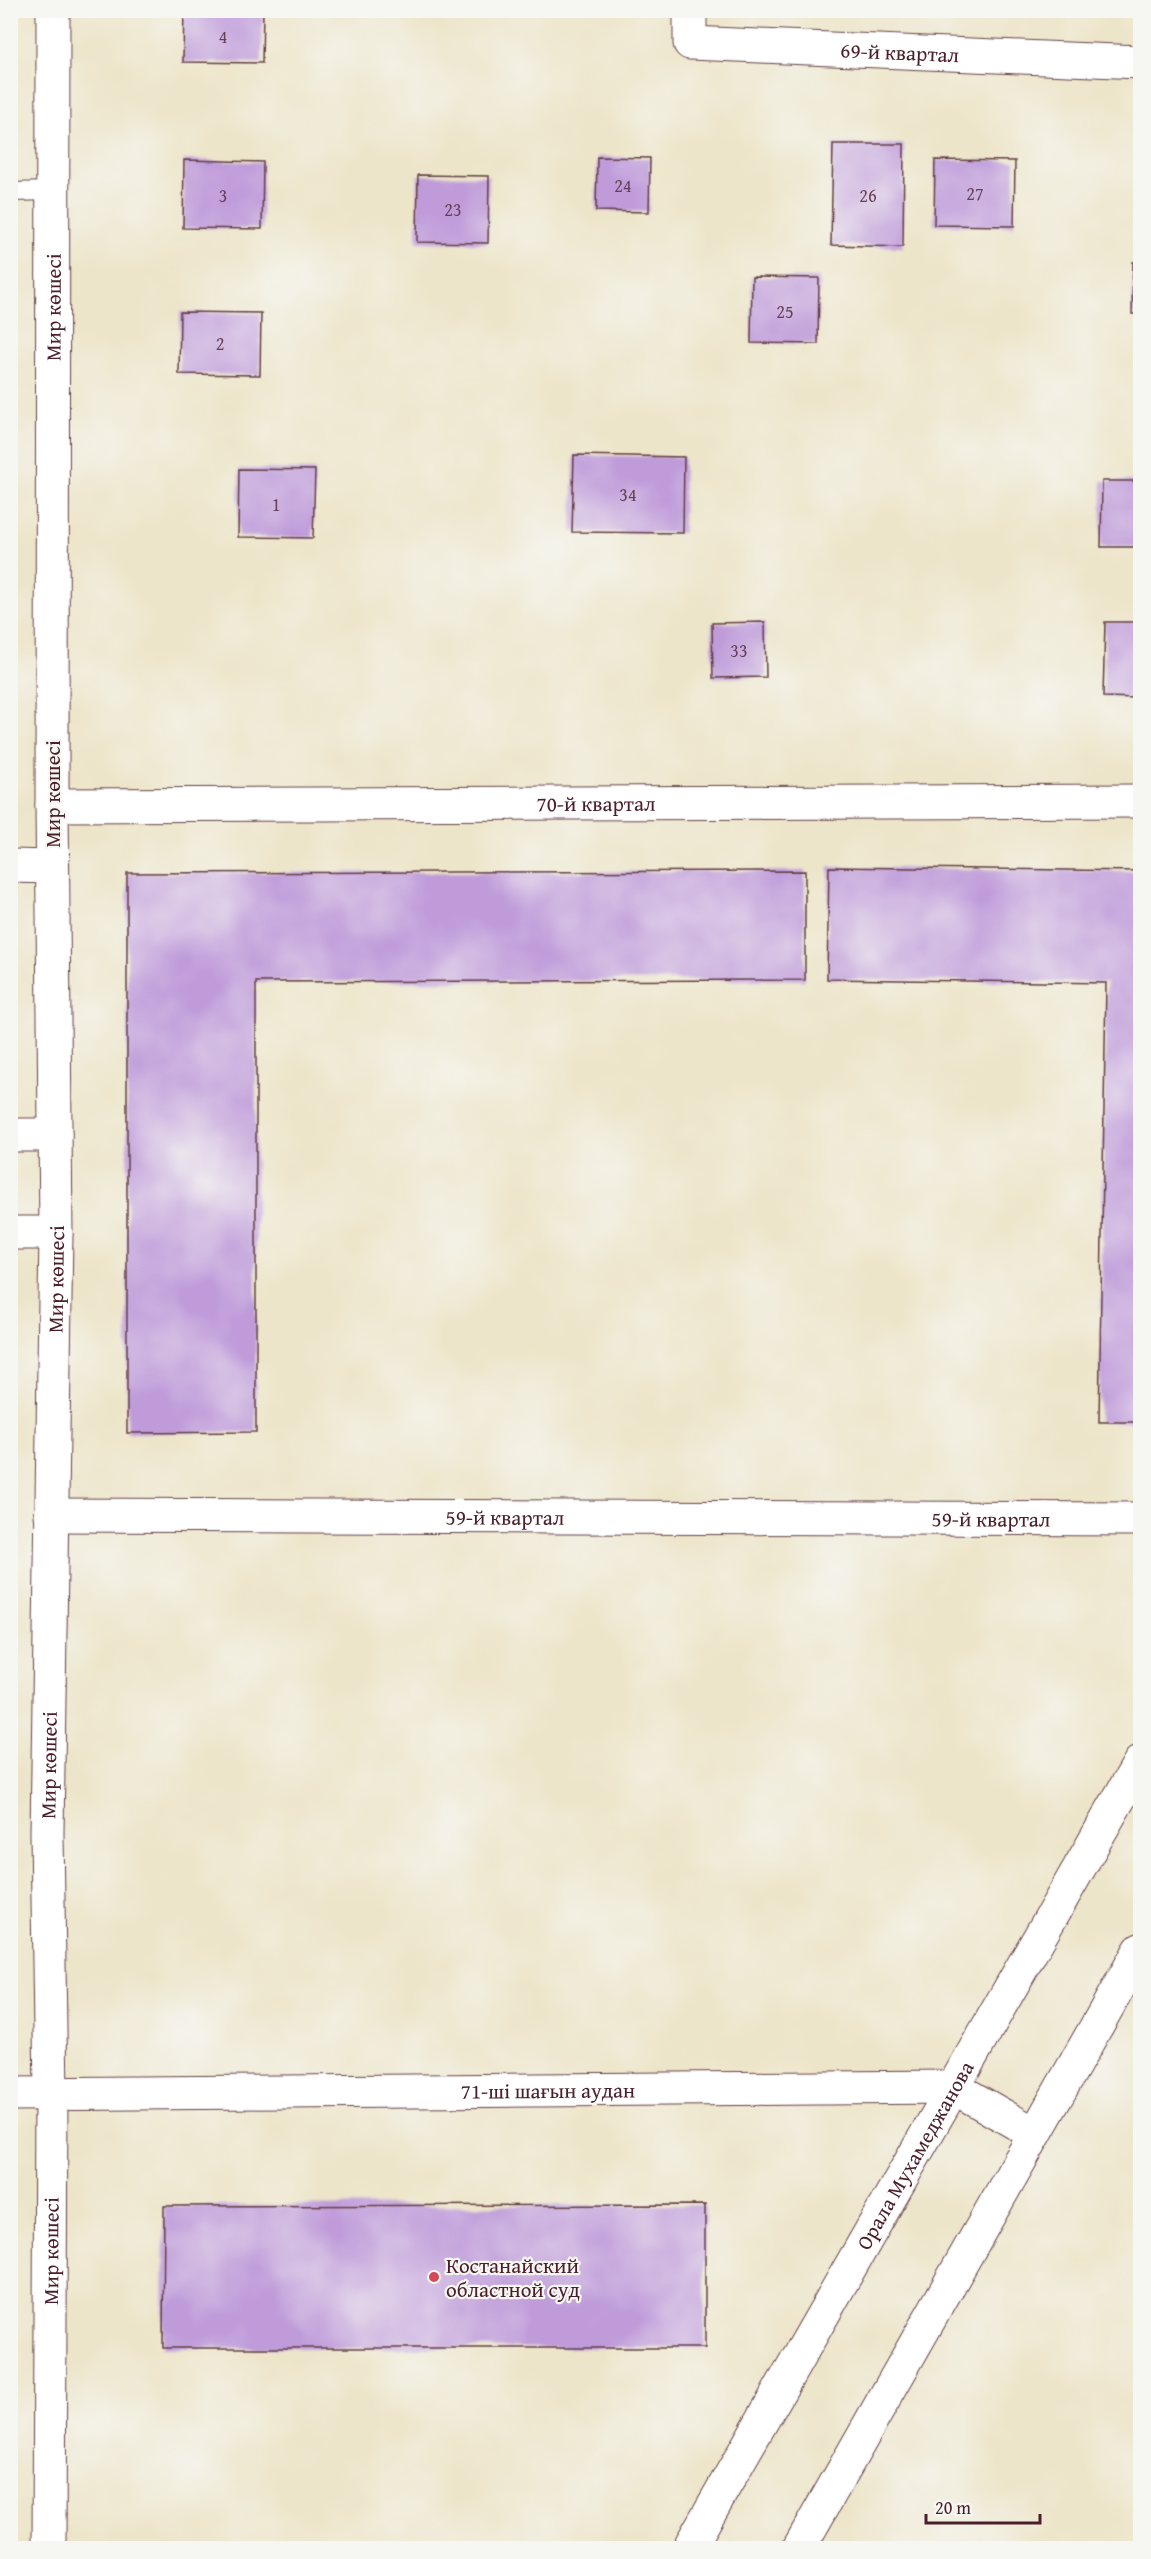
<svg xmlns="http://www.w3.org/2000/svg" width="1151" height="2559" viewBox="0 0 1151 2559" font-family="'Gentium Book Plus',serif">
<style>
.building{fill:#bf9bda}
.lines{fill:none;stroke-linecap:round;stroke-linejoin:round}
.service-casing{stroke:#623d43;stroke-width:20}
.minor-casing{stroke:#623d43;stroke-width:35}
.tertiary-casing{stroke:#623d43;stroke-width:35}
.service{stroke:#fff;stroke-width:18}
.minor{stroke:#fff;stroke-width:33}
.tertiary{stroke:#fff;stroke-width:33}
.poi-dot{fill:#d1495b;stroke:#f6f6f2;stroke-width:2}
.labels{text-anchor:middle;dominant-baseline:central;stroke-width:4.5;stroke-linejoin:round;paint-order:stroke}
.number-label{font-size:18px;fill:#673e57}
.street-label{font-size:21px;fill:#4a1f2b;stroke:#f6f6f2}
.poi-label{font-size:21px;fill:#4a1f2b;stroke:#f6f6f2;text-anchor:start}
</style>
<rect width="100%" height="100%" fill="#f6f6f2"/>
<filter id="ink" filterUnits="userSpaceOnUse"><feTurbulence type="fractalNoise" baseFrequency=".0167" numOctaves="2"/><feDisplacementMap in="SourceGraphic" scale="12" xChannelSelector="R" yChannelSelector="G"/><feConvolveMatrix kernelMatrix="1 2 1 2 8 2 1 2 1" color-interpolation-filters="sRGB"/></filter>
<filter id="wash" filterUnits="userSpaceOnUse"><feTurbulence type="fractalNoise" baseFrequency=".008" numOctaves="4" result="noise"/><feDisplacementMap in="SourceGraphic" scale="24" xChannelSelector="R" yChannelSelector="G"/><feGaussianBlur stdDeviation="1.35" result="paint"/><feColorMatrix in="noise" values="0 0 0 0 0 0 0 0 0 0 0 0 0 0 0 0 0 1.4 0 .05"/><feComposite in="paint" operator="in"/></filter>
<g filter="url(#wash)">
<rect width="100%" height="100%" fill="#ede5c9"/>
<g id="blocks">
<!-- building -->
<path class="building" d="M 184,10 L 263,10 L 262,63 L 183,62 Z
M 833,144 L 904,144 L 903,247 L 831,245 Z
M 597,157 L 650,158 L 649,212 L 596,211 Z
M 184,160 L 263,162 L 262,229 L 183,228 Z
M 935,160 L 1015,161 L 1014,226 L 934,225 Z
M 418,175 L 489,176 L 488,243 L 417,242 Z
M 1133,262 L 1140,262 L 1140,314 L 1132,314 Z
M 752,277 L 819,278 L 818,344 L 751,343 Z
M 180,312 L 261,313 L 260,375 L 179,374 Z
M 1136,363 L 1140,363 L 1140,423 L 1136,423 Z
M 574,455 L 684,457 L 683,533 L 572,532 Z
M 239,469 L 315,470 L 313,538 L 238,537 Z
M 1102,481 L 1140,481 L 1140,547 L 1101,547 Z
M 765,622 L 766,677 L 713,678 L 712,623 Z
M 1105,622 L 1140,622 L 1140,698 L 1103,697 Z
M 829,867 L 1140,871 L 1140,1422 L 1099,1422 L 1106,983 L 827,979 Z
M 805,871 L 805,980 L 256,982 L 256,1432 L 127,1433 L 127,873 Z
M 705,2205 L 705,2348 L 163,2348 L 164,2206 Z"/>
</g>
</g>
<g filter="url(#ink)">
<use href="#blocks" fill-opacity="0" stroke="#623d43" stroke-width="1.5"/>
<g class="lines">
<defs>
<path id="service" d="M 10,192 L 53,191"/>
<g id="minor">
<path id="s1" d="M 690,10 L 690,43 L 1140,62"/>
<path id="s2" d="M 52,805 L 1140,801"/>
<path d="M 10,866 L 52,867"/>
<path d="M 10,1135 L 55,1135"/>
<path d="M 10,1233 L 56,1233"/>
<path id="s3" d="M 51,1515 L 1140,1519"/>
<path id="s4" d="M 10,2094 L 953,2087 L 1035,2134"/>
<path id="s5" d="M 49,2548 L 51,2094 L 47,1834 L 56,1233 L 52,805 L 53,10"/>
</g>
<g id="tertiary">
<path id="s6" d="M 689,2548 L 1140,1762"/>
<path d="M 799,2548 L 1140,1950"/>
</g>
</defs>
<!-- service casing -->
<use href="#service" class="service-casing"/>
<!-- minor casing -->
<use href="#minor" class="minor-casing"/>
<!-- tertiary casing -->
<use href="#tertiary" class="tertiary-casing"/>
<!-- service -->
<use href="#service" class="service"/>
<!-- minor -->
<use href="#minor" class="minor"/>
<!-- tertiary -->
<use href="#tertiary" class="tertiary"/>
</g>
</g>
<!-- markers -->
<circle class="poi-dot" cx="434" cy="2277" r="6"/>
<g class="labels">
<!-- number labels -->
<g class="number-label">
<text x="223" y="36">4</text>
<text x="623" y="185">24</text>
<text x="975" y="193">27</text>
<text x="223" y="195">3</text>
<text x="868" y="195">26</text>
<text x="453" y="209">23</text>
<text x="785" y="311">25</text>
<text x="220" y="343">2</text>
<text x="628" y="494">34</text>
<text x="276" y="504">1</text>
<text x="739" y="650">33</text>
</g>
<!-- street labels -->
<g class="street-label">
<text stroke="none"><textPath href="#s1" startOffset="243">69-й квартал</textPath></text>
<text stroke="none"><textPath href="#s5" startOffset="2241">Мир көшесі</textPath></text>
<text transform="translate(52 794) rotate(-90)">Мир көшесі</text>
<text stroke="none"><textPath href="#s2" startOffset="544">70-й квартал</textPath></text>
<text stroke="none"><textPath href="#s5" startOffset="1269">Мир көшесі</textPath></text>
<text stroke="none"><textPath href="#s3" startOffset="454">59-й квартал</textPath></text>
<text stroke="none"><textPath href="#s3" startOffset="940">59-й квартал</textPath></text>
<text stroke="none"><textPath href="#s5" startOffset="783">Мир көшесі</textPath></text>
<text stroke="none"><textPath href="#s4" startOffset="538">71-ші шағын аудан</textPath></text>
<text stroke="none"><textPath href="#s6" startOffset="453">Орала Мухамеджанова</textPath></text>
<text stroke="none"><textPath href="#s5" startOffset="297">Мир көшесі</textPath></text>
</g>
<!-- poi labels -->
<g class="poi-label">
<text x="446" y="2265">Костанайский<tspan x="446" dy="24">областной суд</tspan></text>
</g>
</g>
<!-- margin -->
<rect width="1151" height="2559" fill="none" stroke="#f6f6f2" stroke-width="36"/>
<!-- scale -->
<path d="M926 2514v9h114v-9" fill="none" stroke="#4a1f2b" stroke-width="3"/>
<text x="935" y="2514" font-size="18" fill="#4a1f2b" stroke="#f6f6f2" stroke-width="4.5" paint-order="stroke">20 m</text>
</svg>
